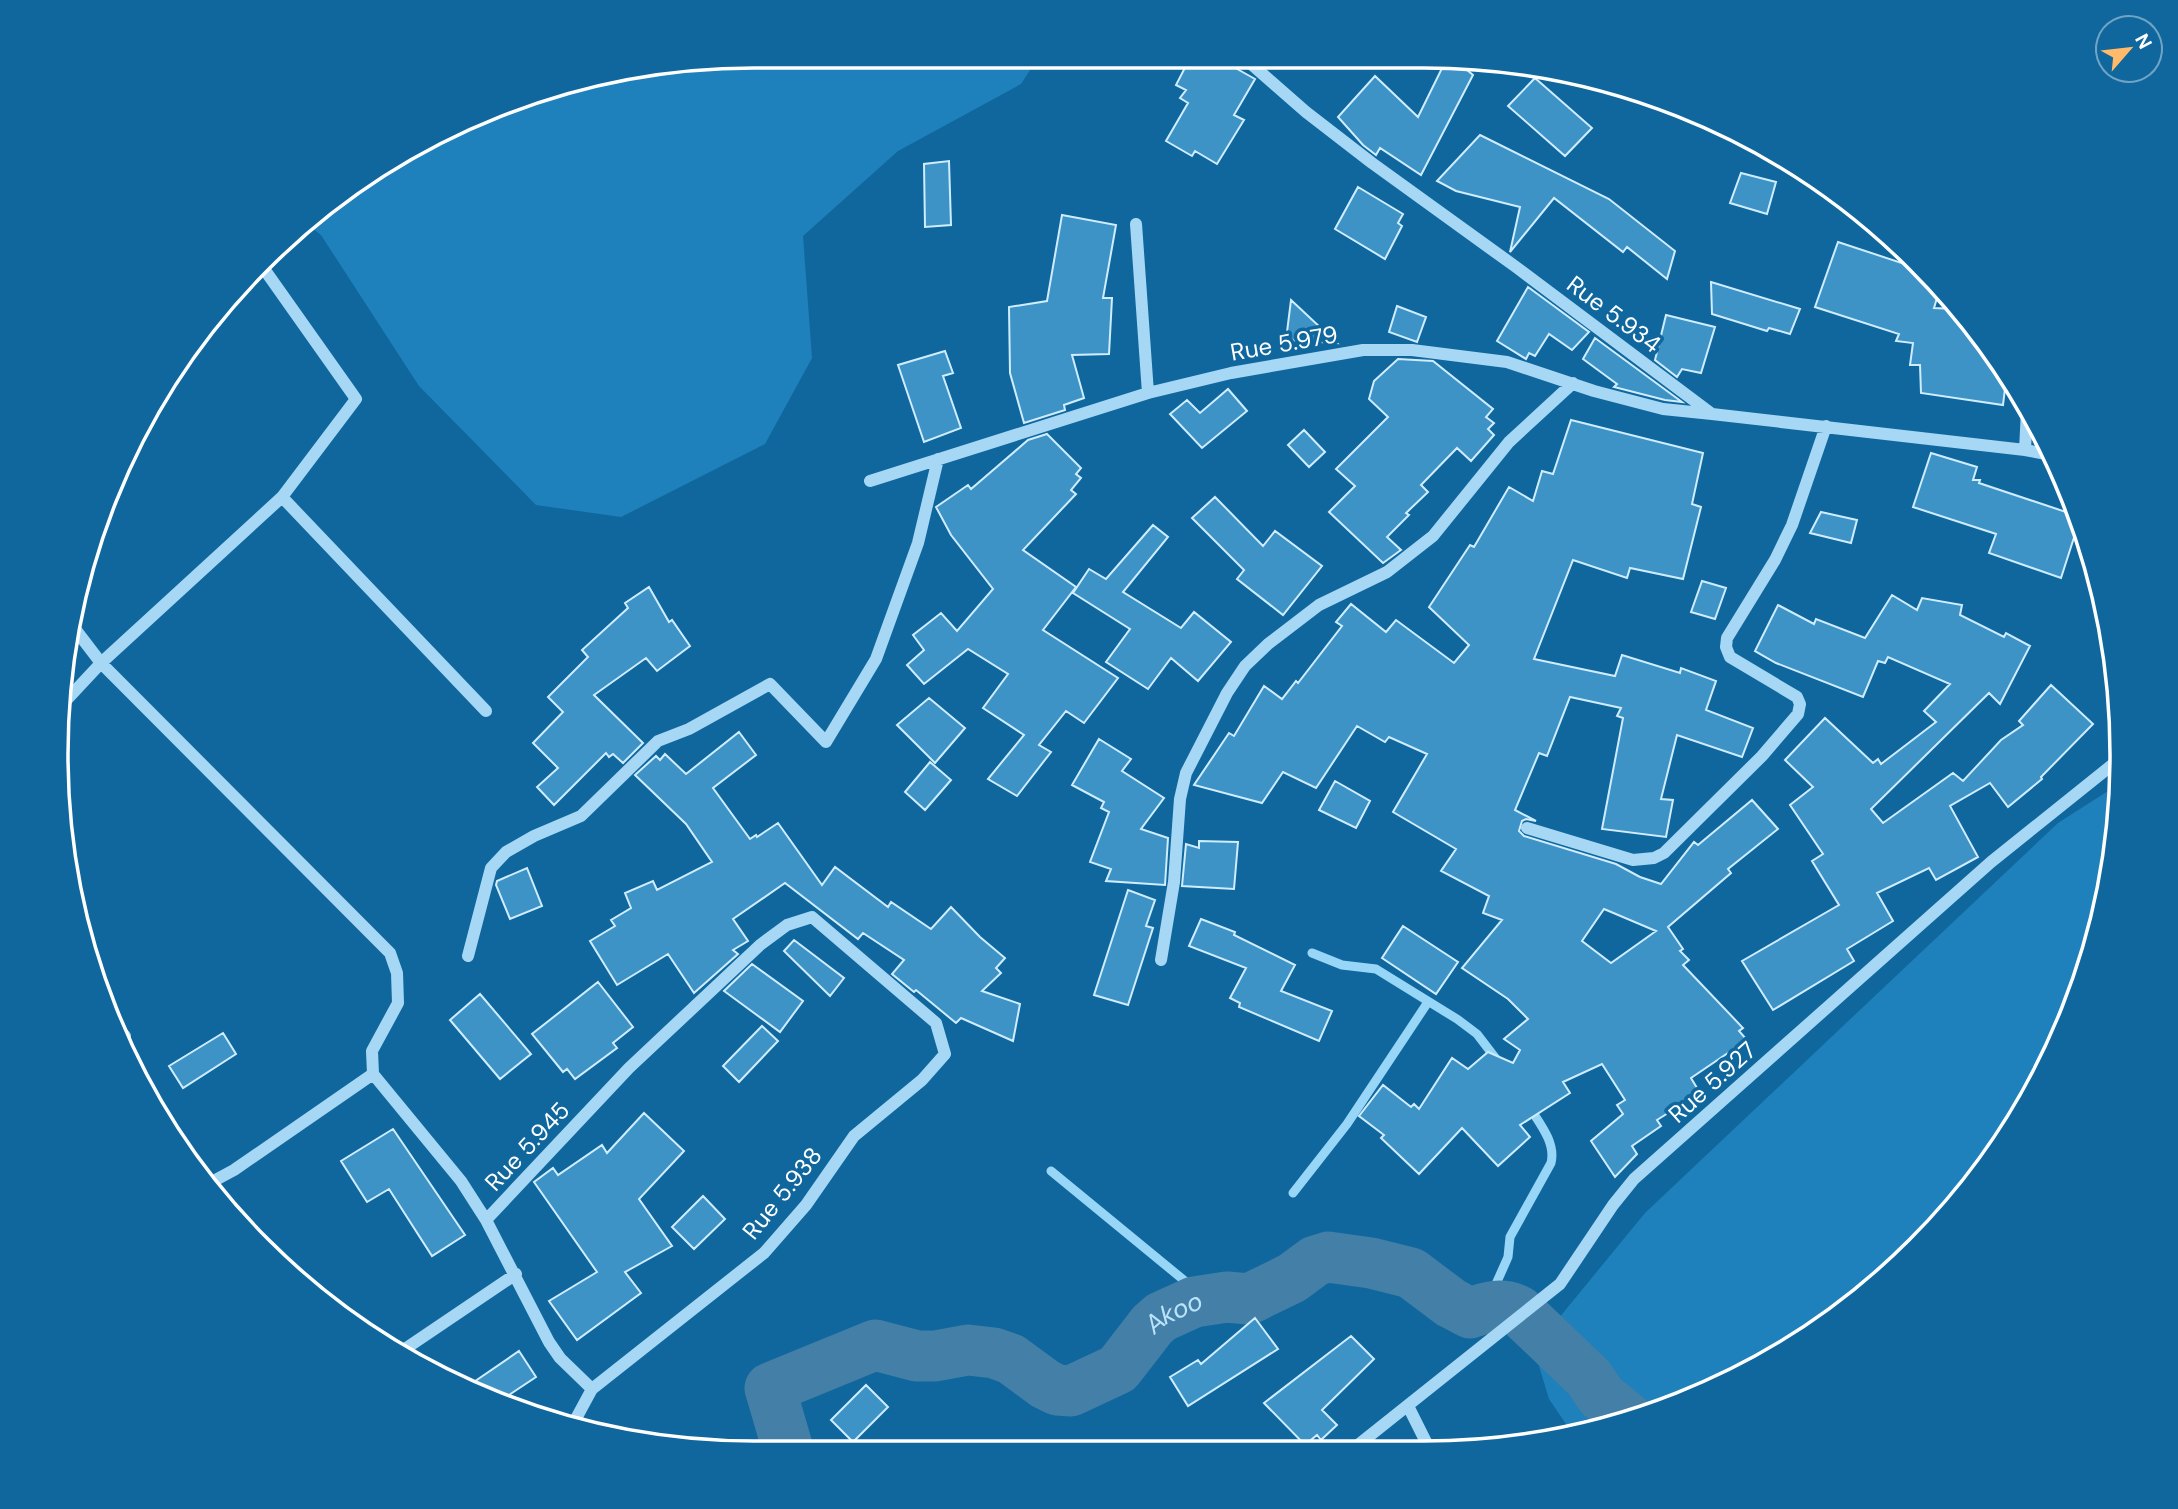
<svg xmlns="http://www.w3.org/2000/svg" width="2178" height="1509" viewBox="0 0 2178 1509" font-family="'DM Sans',sans-serif">
<style>
.green{fill:#1f81bb}
.lines{fill:none;stroke-linecap:round;stroke-linejoin:round}
.stream{stroke:#98d6f8;stroke-width:9}
.river{stroke:#437fa6;stroke-width:51}
.building{fill:#3e93c6;stroke:#cfedfe;stroke-width:2;fill-rule:evenodd}
.minor{stroke:#a6d8f5;stroke-width:12}
.labels{text-anchor:middle;dominant-baseline:central;stroke-width:7;stroke-linejoin:round;paint-order:stroke}
.street-label{font-size:24px;fill:#fff;stroke:#10679e}
.water-label{font-size:26px;font-style:italic;fill:#bbe4fb;stroke:#10679e}
.rim{fill:none;stroke:#fff;stroke-width:3.5}
</style>
<rect width="100%" height="100%" fill="#10679e"/>
<!-- green -->
<path class="green" d="M 755,56 L 1039,56 L 1021,84 L 898,151 L 803,236 L 812,358 L 765,444 L 621,517 L 536,505 L 419,386 L 321,235 L 308,225 L 367,174 L 487,109 L 573,80 Z
M 2119,784 L 2108,891 L 2069,1022 L 2004,1143 L 1917,1249 L 1812,1335 L 1733,1381 L 1611,1422 L 1603,1412 L 1568,1427 L 1549,1399 L 1539,1366 L 1539,1348 L 1554,1324 L 1645,1213 L 2058,823 Z"/>
<g class="lines">
<!-- stream -->
<path class="stream" d="M 1312,953 L 1342,965 L 1376,969 L 1457,1019 L 1477,1034 L 1500,1064
M 1051,1171 L 1208,1300
M 1293,1193 L 1347,1124 L 1428,1002
M 1490,1306 L 1488,1302 L 1508,1257 L 1510,1237 L 1551,1163 C 1556,1143 1540,1124 1530,1108"/>
<!-- river -->
<path class="river" id="s1" d="M 789,1453 L 770,1388 L 875,1345 L 917,1356 L 935,1356 L 968,1350 L 994,1353 L 1011,1359 L 1045,1384 L 1057,1390 L 1071,1391 L 1118,1369 L 1152,1325 L 1161,1317 L 1194,1302 L 1227,1297 L 1249,1299 L 1292,1278 L 1315,1261 L 1328,1257 L 1371,1263 L 1411,1273 L 1451,1303 L 1470,1313 C 1487,1307 1502,1302 1519,1311 L 1589,1378 L 1601,1396 L 1627,1417"/>
</g>
<!-- building -->
<path class="building" d="M 1191,56 L 1214,56 L 1255,79 L 1234,115 L 1244,120 L 1217,164 L 1195,151 L 1192,156 L 1166,141 L 1188,103 L 1180,98 L 1186,90 L 1176,85 Z
M 1447,58 L 1454,59 L 1473,75 L 1421,175 L 1380,148 L 1376,155 L 1363,145 L 1338,117 L 1375,76 L 1418,117 Z
M 1535,78 L 1592,128 L 1565,156 L 1508,106 Z
M 1480,135 L 1609,199 L 1675,251 L 1667,279 L 1627,247 L 1623,252 L 1554,198 L 1510,252 L 1520,207 L 1456,191 L 1437,181 Z
M 949,161 L 951,225 L 925,227 L 924,164 Z
M 1741,173 L 1776,182 L 1767,214 L 1730,203 Z
M 1358,187 L 1403,214 L 1398,223 L 1402,226 L 1385,259 L 1335,229 Z
M 1062,215 L 1116,225 L 1103,298 L 1112,298 L 1109,354 L 1072,355 L 1084,398 L 1064,405 L 1065,410 L 1024,423 L 1010,373 L 1009,307 L 1047,301 Z
M 1838,242 L 1926,271 L 1940,288 L 1934,308 L 1957,309 L 2005,367 L 2007,372 L 2003,405 L 1921,393 L 1920,365 L 1910,365 L 1913,343 L 1896,341 L 1899,334 L 1815,307 Z
M 1711,282 L 1800,309 L 1790,334 L 1769,328 L 1767,331 L 1712,314 Z
M 1528,287 L 1589,332 L 1572,350 L 1549,334 L 1535,356 L 1529,353 L 1526,359 L 1497,341 Z
M 1291,300 L 1337,343 L 1286,340 Z
M 1397,306 L 1426,317 L 1417,342 L 1389,332 Z
M 1666,315 L 1715,327 L 1701,373 L 1682,369 L 1677,377 L 1655,360 Z
M 1595,338 L 1682,402 L 1665,400 L 1614,387 L 1617,384 L 1583,359 Z
M 945,351 L 953,373 L 943,376 L 961,428 L 924,442 L 898,365 Z
M 1398,359 L 1433,361 L 1493,409 L 1486,417 L 1494,423 L 1488,429 L 1494,435 L 1471,461 L 1457,448 L 1421,485 L 1428,492 L 1406,513 L 1409,515 L 1387,537 L 1401,550 L 1383,563 L 1329,512 L 1355,486 L 1336,469 L 1388,417 L 1369,399 L 1374,381 Z
M 1228,389 L 1247,411 L 1202,448 L 1170,414 L 1187,400 L 1200,413 Z
M 1571,420 L 1703,453 L 1692,504 L 1701,507 L 1683,579 L 1630,568 L 1627,578 L 1573,560 L 1534,659 L 1615,676 L 1622,655 L 1680,673 L 1681,668 L 1716,681 L 1706,710 L 1753,728 L 1742,757 L 1677,735 L 1661,799 L 1673,800 L 1666,837 L 1602,829 L 1623,718 L 1617,716 L 1621,708 L 1570,697 L 1547,756 L 1539,753 L 1515,810 L 1536,821 L 1526,819 L 1522,821 L 1519,831 L 1524,836 L 1616,864 L 1640,877 L 1661,884 L 1694,842 L 1698,845 L 1752,800 L 1778,829 L 1728,869 L 1731,873 L 1668,927 L 1683,949 L 1680,951 L 1689,960 L 1683,965 L 1743,1028 L 1739,1031 L 1747,1040 L 1691,1078 L 1700,1093 L 1657,1120 L 1661,1126 L 1632,1146 L 1637,1154 L 1615,1177 L 1591,1141 L 1623,1114 L 1617,1105 L 1625,1100 L 1602,1064 L 1563,1082 L 1570,1093 L 1520,1125 L 1530,1137 L 1498,1166 L 1462,1128 L 1419,1174 L 1381,1138 L 1384,1135 L 1359,1116 L 1383,1085 L 1411,1107 L 1414,1104 L 1419,1109 L 1452,1058 L 1468,1069 L 1488,1052 L 1513,1063 L 1520,1050 L 1504,1039 L 1528,1019 L 1508,999 L 1462,968 L 1502,920 L 1483,913 L 1489,896 L 1441,871 L 1456,849 L 1393,812 L 1427,754 L 1389,737 L 1385,742 L 1357,726 L 1316,788 L 1283,772 L 1262,803 L 1194,785 L 1229,733 L 1234,736 L 1264,686 L 1282,699 L 1296,681 L 1298,683 L 1342,626 L 1336,622 L 1351,604 L 1386,632 L 1396,620 L 1454,663 L 1469,645 L 1429,607 L 1470,545 L 1474,547 L 1509,487 L 1533,501 L 1542,471 L 1553,474 ZM 1604,909 L 1656,931 L 1611,963 L 1582,941 Z
M 1304,430 L 1325,452 L 1309,467 L 1288,445 Z
M 1047,434 L 1081,468 L 1076,474 L 1081,478 L 1071,490 L 1076,494 L 1023,550 L 1076,587 L 1043,630 L 1118,678 L 1084,723 L 1066,711 L 1039,745 L 1051,752 L 1017,796 L 988,779 L 1024,735 L 983,708 L 1008,674 L 968,649 L 924,684 L 907,665 L 924,650 L 913,635 L 941,613 L 957,631 L 993,589 L 951,535 L 936,507 L 968,485 L 971,489 L 1028,440 Z
M 1931,453 L 1977,467 L 1973,480 L 1980,480 L 1979,483 L 2078,516 L 2079,522 L 2061,578 L 1989,553 L 1996,534 L 1913,507 Z
M 1215,497 L 1263,546 L 1275,531 L 1322,566 L 1283,615 L 1237,579 L 1244,570 L 1192,518 Z
M 1821,512 L 1857,520 L 1851,543 L 1810,533 Z
M 1153,525 L 1168,537 L 1123,592 L 1181,628 L 1194,612 L 1231,642 L 1198,681 L 1171,658 L 1148,689 L 1106,662 L 1130,629 L 1073,593 L 1089,569 L 1106,579 Z
M 1702,581 L 1726,588 L 1715,619 L 1691,612 Z
M 649,587 L 669,622 L 672,620 L 690,646 L 657,671 L 646,658 L 594,695 L 643,743 L 623,763 L 613,754 L 609,757 L 606,753 L 554,805 L 537,787 L 558,768 L 533,743 L 563,712 L 548,697 L 588,657 L 582,650 L 628,608 L 625,603 Z
M 1892,595 L 1917,610 L 1922,598 L 1962,605 L 1960,615 L 2004,637 L 2006,633 L 2030,646 L 2000,704 L 1989,693 L 1871,809 L 1883,823 L 1953,773 L 1963,781 L 2001,740 L 2023,725 L 2019,721 L 2051,685 L 2093,724 L 2041,777 L 2042,779 L 2008,807 L 1990,783 L 1950,806 L 1978,857 L 1936,880 L 1929,868 L 1877,893 L 1893,921 L 1847,949 L 1854,961 L 1773,1010 L 1742,961 L 1839,905 L 1812,861 L 1823,854 L 1790,805 L 1813,787 L 1785,760 L 1825,718 L 1873,763 L 1878,759 L 1881,764 L 1936,722 L 1924,711 L 1950,684 L 1888,657 L 1885,663 L 1878,661 L 1863,697 L 1776,663 L 1755,651 L 1778,605 L 1814,624 L 1816,619 L 1865,638 Z
M 929,698 L 965,728 L 935,763 L 897,725 Z
M 739,732 L 756,755 L 713,788 L 750,839 L 756,835 L 757,837 L 778,823 L 822,885 L 835,867 L 888,907 L 891,902 L 931,929 L 951,907 L 980,937 L 1005,958 L 996,968 L 1001,973 L 982,991 L 1020,1004 L 1013,1041 L 961,1018 L 956,1023 L 916,990 L 914,992 L 892,974 L 904,960 L 863,933 L 858,939 L 785,883 L 733,919 L 748,941 L 733,950 L 738,954 L 694,993 L 668,954 L 617,985 L 590,941 L 615,926 L 611,920 L 631,908 L 625,893 L 653,881 L 657,890 L 712,862 L 686,824 L 635,775 L 656,756 L 660,760 L 665,754 L 686,774 Z
M 1099,739 L 1131,759 L 1122,771 L 1164,798 L 1141,829 L 1168,838 L 1165,885 L 1106,881 L 1111,869 L 1090,862 L 1109,812 L 1101,808 L 1104,802 L 1072,785 Z
M 930,762 L 951,780 L 925,810 L 905,792 Z
M 1335,781 L 1370,801 L 1356,828 L 1319,810 Z
M 1199,841 L 1238,842 L 1234,889 L 1182,886 L 1186,844 L 1199,848 Z
M 527,868 L 542,906 L 510,919 L 496,885 L 497,881 Z
M 1128,890 L 1155,900 L 1146,926 L 1153,928 L 1128,1005 L 1094,995 Z
M 1201,919 L 1235,932 L 1234,935 L 1295,965 L 1281,991 L 1332,1011 L 1319,1041 L 1239,1007 L 1240,1003 L 1230,998 L 1246,968 L 1189,946 Z
M 1403,926 L 1458,962 L 1436,994 L 1382,958 Z
M 794,940 L 844,978 L 830,996 L 784,951 Z
M 752,964 L 803,1001 L 780,1032 L 724,991 Z
M 598,982 L 633,1027 L 613,1043 L 617,1048 L 575,1079 L 567,1069 L 563,1072 L 532,1034 Z
M 480,994 L 531,1054 L 500,1079 L 450,1020 Z
M 762,1026 L 778,1041 L 739,1082 L 723,1066 Z
M 223,1033 L 236,1054 L 183,1088 L 169,1066 Z
M 644,1113 L 684,1151 L 639,1199 L 672,1246 L 625,1272 L 641,1293 L 577,1340 L 549,1301 L 597,1272 L 534,1182 L 553,1168 L 558,1175 L 602,1145 L 607,1153 Z
M 393,1129 L 465,1235 L 432,1256 L 389,1189 L 367,1202 L 341,1161 Z
M 703,1196 L 725,1219 L 694,1249 L 672,1227 Z
M 1255,1318 L 1278,1349 L 1188,1406 L 1170,1377 L 1198,1360 L 1201,1364 Z
M 1351,1336 L 1374,1359 L 1322,1410 L 1337,1425 L 1321,1440 L 1317,1435 L 1305,1445 L 1264,1403 Z
M 519,1351 L 536,1377 L 497,1403 L 465,1388 Z
M 866,1385 L 888,1407 L 853,1442 L 831,1420 Z"/>
<g class="lines">
<!-- minor -->
<path class="minor" d="M 1242,56 L 1306,112 L 1372,163 L 1516,267 L 1712,414 L 2025,450
M 1136,224 L 1148,393
M 2027,410 L 2025,450 L 2052,455
M 870,481 L 1148,393 L 1231,373 L 1363,350 L 1412,350 L 1507,362 L 1594,391 L 1663,409 L 1712,414
M 282,497 L 486,711
M 72,625 L 101,663 L 390,953 L 397,973 L 398,1003 L 372,1051 L 373,1074
M 59,708 L 101,663 L 282,497 L 356,399 L 262,266
M 1527,828 L 1633,860 L 1654,858 L 1664,853 L 1762,756 L 1798,714 L 1800,704 L 1797,697 L 1730,657 L 1726,647 L 1727,638 L 1775,560 L 1792,525 L 1826,426
M 468,956 L 491,868 L 506,852 L 534,836 L 581,816 L 658,741 L 689,729 L 770,684 L 826,742 L 876,659 L 918,543 L 938,459
M 1161,960 L 1174,882 L 1180,799 L 1186,773 L 1227,693 L 1245,666 L 1268,644 L 1319,605 L 1387,572 L 1433,536 L 1509,442 L 1573,383
M 116,1027 L 125,1036
M 208,1184 L 234,1170 L 373,1074 L 461,1181 L 486,1220 L 629,1068 L 760,945 L 787,925 L 812,917 L 936,1023 L 945,1054 L 922,1080 L 854,1136 L 806,1205 L 764,1253 L 592,1389 L 560,1358 L 549,1342 L 486,1220
M 399,1353 L 516,1274
M 1408,1406 L 1431,1452
M 572,1426 L 592,1389
M 1348,1453 L 1560,1284 L 1613,1205 L 1634,1179 L 1991,862 L 2122,757"/>
</g>
<g class="labels">
<!-- street labels -->
<g class="street-label">
<text transform="translate(1614 314) rotate(37)">Rue 5.934</text>
<text transform="translate(1284 343) rotate(-10)">Rue 5.979</text>
<text transform="translate(1712 1082) rotate(-42)">Rue 5.927</text>
<text transform="translate(527 1146) rotate(-47)">Rue 5.945</text>
<text transform="translate(782 1193) rotate(-51)">Rue 5.938</text>
</g>
<!-- water labels -->
<g class="water-label">
<text stroke="none"><textPath href="#s1" startOffset="523">Akoo</textPath></text>
</g>
</g>
<!-- crop -->
<path d="M0 0H2178V1509H0ZM754 68H1424A686 686 0 0 1 2110 754V755A686 686 0 0 1 1424 1441H754A686 686 0 0 1 68 755V754A686 686 0 0 1 754 68Z" fill="#10679e" fill-rule="evenodd"/>
<path class="rim" d="M754 68H1424A686 686 0 0 1 2110 754V755A686 686 0 0 1 1424 1441H754A686 686 0 0 1 68 755V754A686 686 0 0 1 754 68Z"/>
<!-- north arrow -->
<g transform="translate(2129 49) rotate(62)"><circle r="33" fill="#10679e" stroke="#70a4c5" stroke-width="2"/>
<path d="M0-5L12 26L0 18L-12 26Z" fill="#ffba6a"/>
<text y="-10" font-size="19" font-weight="bold" text-anchor="middle" fill="#ffffff">N</text>
</g>
</svg>
